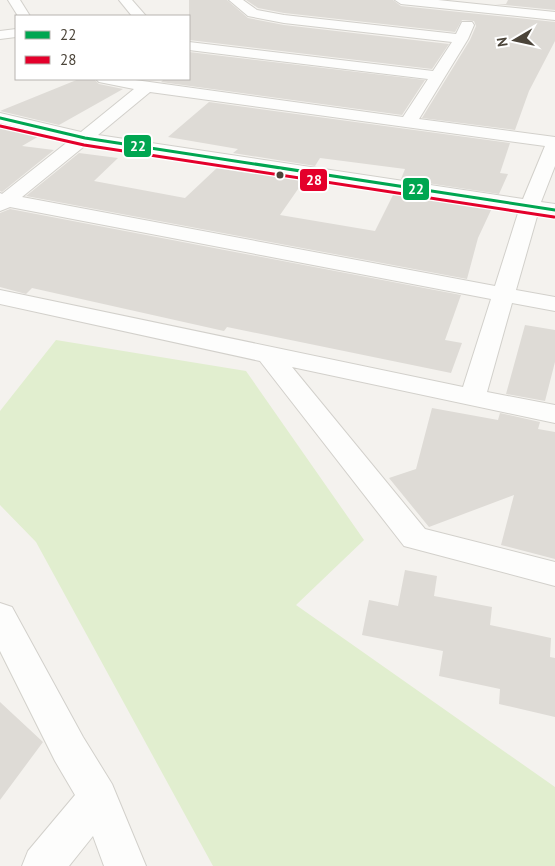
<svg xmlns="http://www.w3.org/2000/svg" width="555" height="866" viewBox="0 0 555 866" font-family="'PT Sans',sans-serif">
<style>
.green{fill:#e1eecf}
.building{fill:#dedbd6}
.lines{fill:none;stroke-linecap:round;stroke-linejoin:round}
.minor-casing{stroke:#d2d0cb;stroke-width:2}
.minor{fill:#fdfdfc;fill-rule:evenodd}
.bus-1-casing{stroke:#fff;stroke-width:5.5}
.bus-2-casing{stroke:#fff;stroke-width:5.5}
.bus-1{stroke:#00a651;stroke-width:3}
.bus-2{stroke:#e4002b;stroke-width:3}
.bus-dot{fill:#4b4439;stroke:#fff;stroke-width:2}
.line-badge{stroke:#fff;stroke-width:2}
.badge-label{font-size:14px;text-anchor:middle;font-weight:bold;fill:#fff}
</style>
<rect width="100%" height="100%" fill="#f4f2ee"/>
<!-- green -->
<path class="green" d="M 56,340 L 246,371 L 364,540 L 296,605 L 555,787 L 555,866 L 213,866 L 36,542 L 0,505 L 0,411 Z"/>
<!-- building -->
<path class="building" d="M 189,0 L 227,0 L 248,18 L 284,25 L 449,44 L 432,69 L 189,40 Z
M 246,0 L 393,0 L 401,6 L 555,22 L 555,41 L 529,91 L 515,130 L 422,118 L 470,40 L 476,26 L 474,21 L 462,20 L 455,32 L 284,13 L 258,8 Z
M 508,0 L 555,0 L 555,10 L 495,4 L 506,4 Z
M 189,52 L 425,80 L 402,115 L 161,82 L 164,79 L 189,79 Z
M 79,79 L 94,79 L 99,84 L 123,89 L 59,125 L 0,111 Z
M 209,102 L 510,143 L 500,173 L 508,174 L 499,194 L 401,179 L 405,169 L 320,158 L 315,166 L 233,153 L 238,149 L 168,137 Z
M 0,125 L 41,135 L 22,146 L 54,150 L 2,192 L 0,191 Z
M 79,153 L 118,158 L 94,181 L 185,198 L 219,166 L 305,179 L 280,215 L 375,231 L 394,193 L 492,208 L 478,238 L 467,279 L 26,196 Z
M 10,209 L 461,295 L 445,340 L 462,343 L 451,373 L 227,327 L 224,331 L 32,288 L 26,294 L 0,287 L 0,213 Z
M 525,325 L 555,330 L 555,362 L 545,401 L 506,394 Z
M 432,408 L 498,420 L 500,413 L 540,422 L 538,429 L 555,432 L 555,559 L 501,545 L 514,495 L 429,527 L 389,478 L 416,469 Z
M 405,570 L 437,576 L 434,596 L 492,607 L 490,625 L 551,638 L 550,657 L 555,658 L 555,717 L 499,704 L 500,689 L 439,676 L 443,651 L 362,635 L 369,600 L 398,606 Z
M 0,702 L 43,742 L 0,800 Z"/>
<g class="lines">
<defs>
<path id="minor" d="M 8,0 L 20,0 L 30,16 L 18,16 Z
M 119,0 L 132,0 L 146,16 L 132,16 Z
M 229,0 L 243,0 L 257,10 L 284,15 L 456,34 L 462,22 L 472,22 L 474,25 L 468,39 L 419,119 L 555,137 L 555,166 L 541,202 L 555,204 L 555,216 L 538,213 L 516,290 L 555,297 L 555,311 L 512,303 L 487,392 L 555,405 L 555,423 L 292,367 L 425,529 L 555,562 L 555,586 L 404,546 L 260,361 L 0,304 L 0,290 L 463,387 L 491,299 L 10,207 L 0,211 L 0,193 L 2,194 L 70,140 L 0,123 L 0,113 L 81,132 L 134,89 L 99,82 L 96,79 L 128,79 L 403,117 L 428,79 L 189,50 L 189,42 L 433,71 L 452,42 L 284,23 L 248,16 ZM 150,92 L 545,146 L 523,199 L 98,135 ZM 87,144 L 519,210 L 495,286 L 22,197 Z
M 395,0 L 438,0 L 555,12 L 555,20 L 401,4 Z
M 16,29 L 16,37 L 0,39 L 0,31 Z
M 0,603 L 12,607 L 83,737 L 112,784 L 146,866 L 104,866 L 93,836 L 69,866 L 22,866 L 28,851 L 75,795 L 55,761 L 0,651 Z"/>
</defs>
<!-- minor casing -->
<use href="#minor" class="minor-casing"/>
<!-- minor -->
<use href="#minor" class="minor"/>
<defs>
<path id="bus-1" d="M 0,118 L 85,138 L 555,210"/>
<path id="bus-2" d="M 0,126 L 84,145 L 554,217"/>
</defs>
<!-- bus-1 casing -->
<use href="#bus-1" class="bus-1-casing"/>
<!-- bus-2 casing -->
<use href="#bus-2" class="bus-2-casing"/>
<!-- bus-1 -->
<use href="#bus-1" class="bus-1"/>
<!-- bus-2 -->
<use href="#bus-2" class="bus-2"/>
</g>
<!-- markers -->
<circle class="bus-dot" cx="280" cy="175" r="4.5"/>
<g class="line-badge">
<rect x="123" y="134" width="29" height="24" rx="5" fill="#00a651"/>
<rect x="299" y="168" width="29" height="24" rx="5" fill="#e4002b"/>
<rect x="402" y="177" width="28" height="24" rx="5" fill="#00a651"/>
</g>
<g class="badge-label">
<text x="138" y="151">22</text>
<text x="314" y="185">28</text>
<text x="416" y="194">22</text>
</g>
<!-- legend -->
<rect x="15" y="15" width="175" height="65" fill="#ffffff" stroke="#b7b4b0"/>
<rect x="25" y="31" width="25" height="8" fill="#00a651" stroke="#b7b4b0"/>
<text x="60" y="40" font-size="15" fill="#4b4439">22</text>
<rect x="25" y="56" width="25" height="8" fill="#e4002b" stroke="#b7b4b0"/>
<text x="60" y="65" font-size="15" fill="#4b4439">28</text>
<!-- north arrow -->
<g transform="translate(515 40) rotate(261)" stroke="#ffffff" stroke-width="4" paint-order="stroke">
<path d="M0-4L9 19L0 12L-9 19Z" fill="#4b4439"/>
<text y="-8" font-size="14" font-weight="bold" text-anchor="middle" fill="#4b4439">N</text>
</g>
</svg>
